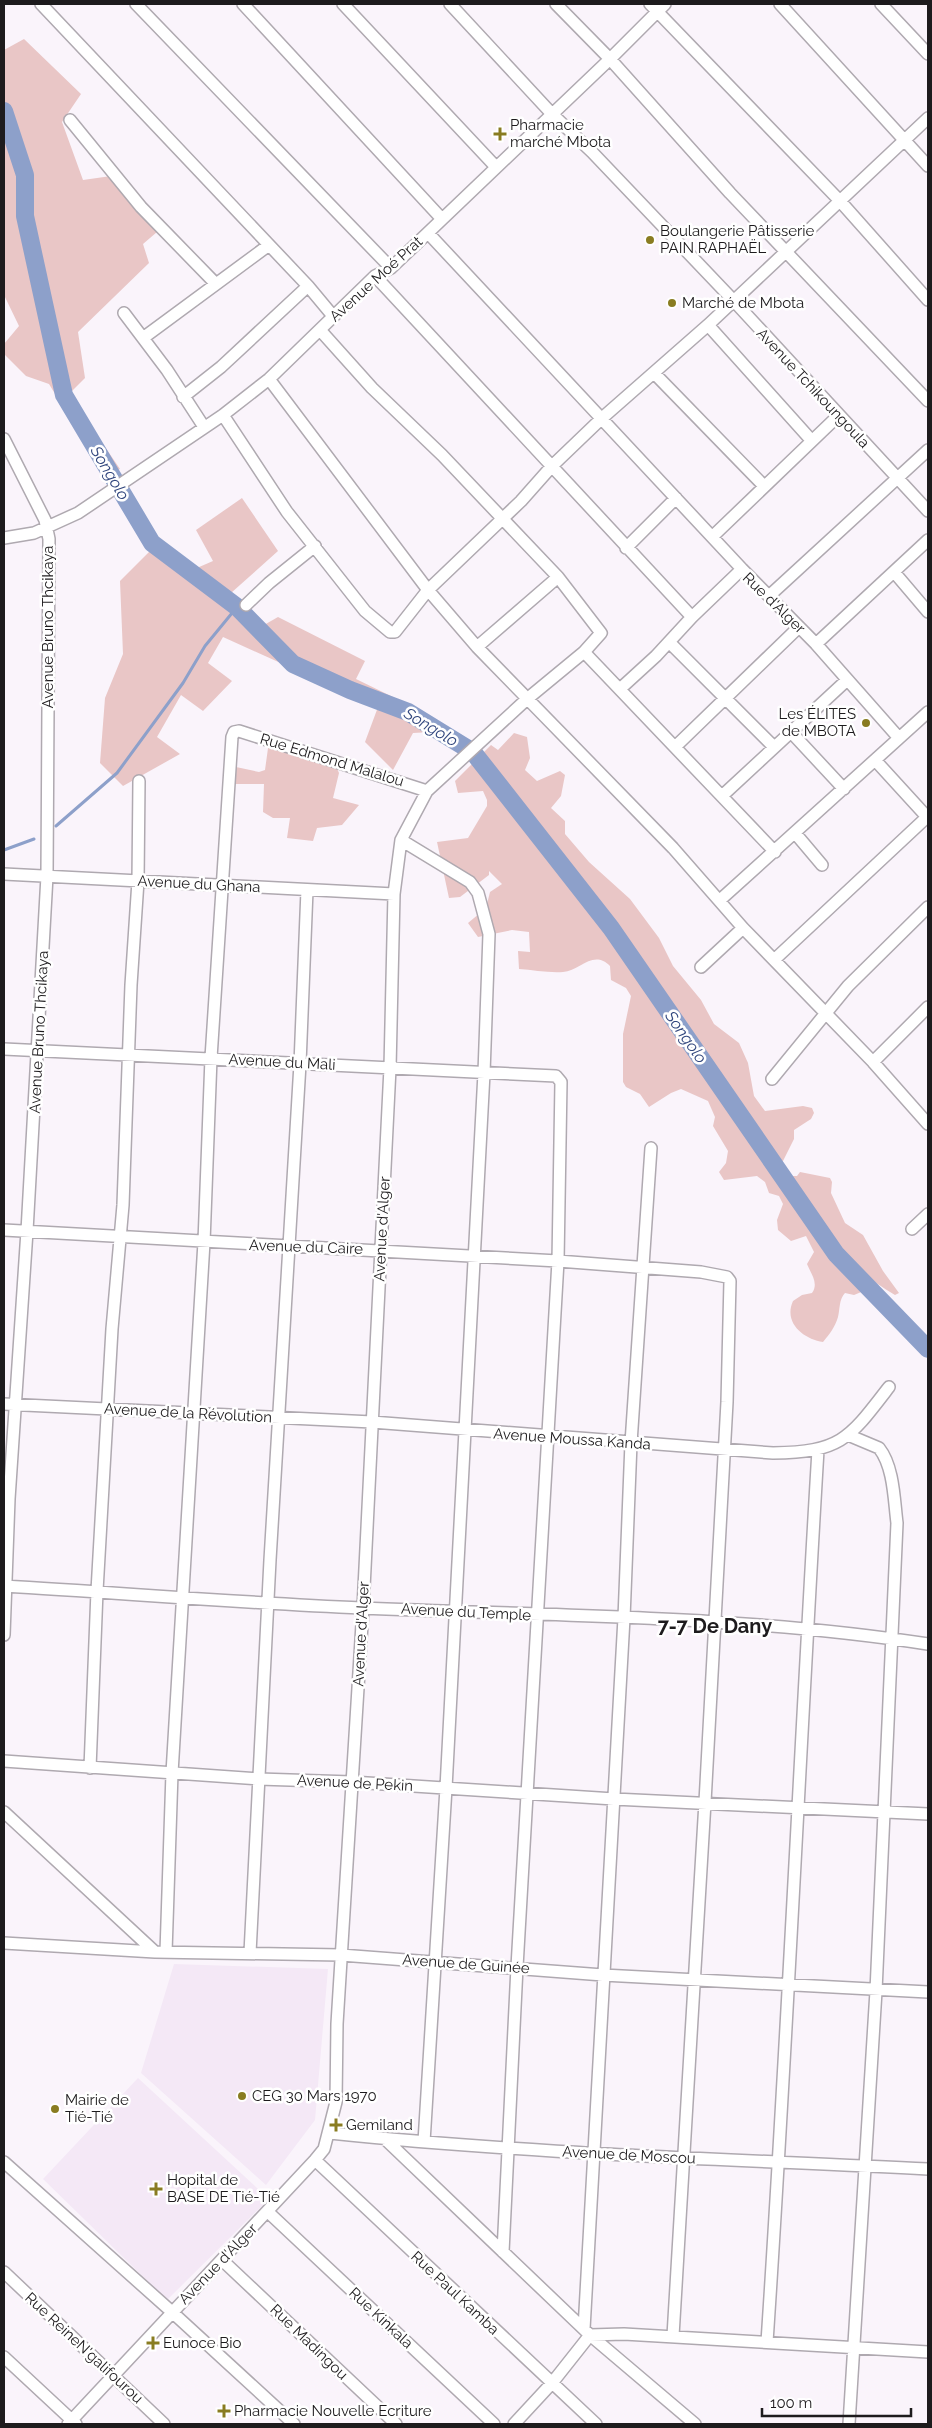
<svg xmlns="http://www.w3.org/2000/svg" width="932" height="2428" viewBox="0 0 932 2428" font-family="Raleway,sans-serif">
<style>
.built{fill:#f4e8f6}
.green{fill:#e9c6c6}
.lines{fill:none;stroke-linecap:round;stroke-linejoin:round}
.stream{stroke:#8da0ca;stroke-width:3}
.river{stroke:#8da0ca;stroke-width:18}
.minor-casing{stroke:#afa9b0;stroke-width:14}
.minor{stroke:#fff;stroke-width:11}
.poi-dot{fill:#897c21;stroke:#fff;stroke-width:2}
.labels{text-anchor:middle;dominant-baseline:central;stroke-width:5;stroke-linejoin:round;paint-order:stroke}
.poi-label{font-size:15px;fill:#1d1b1d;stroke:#fff;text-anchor:start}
.street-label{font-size:15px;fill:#1d1b1d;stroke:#fff}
.water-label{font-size:16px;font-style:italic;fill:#32477e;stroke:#fff}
.district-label{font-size:20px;font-weight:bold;fill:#1d1b1d;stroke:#fff}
</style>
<rect width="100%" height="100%" fill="#faf4fb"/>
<!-- built -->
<path class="built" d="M 174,1964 L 328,1969 L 315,2120 L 266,2185 L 141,2073 Z
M 138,2078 L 269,2199 L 167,2300 L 43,2179 Z"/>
<!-- green -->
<path class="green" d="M 24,39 L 81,94 L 62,122 L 83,180 L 111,176 L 157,232 L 143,244 L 149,263 L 78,332 L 85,378 L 69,394 L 120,469 L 105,476 L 49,384 L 26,376 L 4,354 L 4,344 L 19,326 L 4,295 L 4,50 Z
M 242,498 L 278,551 L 231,593 L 264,625 L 278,617 L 365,661 L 356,679 L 395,698 L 462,740 L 457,746 L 431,732 L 413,733 L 393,770 L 365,742 L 378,707 L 223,637 L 208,663 L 232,681 L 203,711 L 181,695 L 157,737 L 180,754 L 123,786 L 100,763 L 105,698 L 123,654 L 120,581 L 150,551 L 183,574 L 213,561 L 196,530 Z
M 514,733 L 527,737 L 530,758 L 525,770 L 537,781 L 560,771 L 565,775 L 561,796 L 551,808 L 565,821 L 565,834 L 589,862 L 630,899 L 659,938 L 673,966 L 701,1000 L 714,1024 L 739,1043 L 748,1063 L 754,1096 L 765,1111 L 803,1106 L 812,1108 L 814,1113 L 811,1119 L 794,1130 L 794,1139 L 781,1165 L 783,1170 L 792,1176 L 797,1176 L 800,1172 L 830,1178 L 832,1182 L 831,1193 L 845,1223 L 863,1235 L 883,1271 L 899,1293 L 895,1295 C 870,1281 845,1259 828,1236 C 823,1230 821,1222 817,1215 C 809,1202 799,1190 787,1180 L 721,1078 L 704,1060 L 661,989 L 644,968 L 634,949 L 623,937 L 614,919 L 590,895 L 563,861 L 562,872 L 582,894 L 635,966 L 664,1008 L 674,1029 L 703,1063 L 710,1078 L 794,1195 L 830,1251 L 848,1273 L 871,1288 L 854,1295 L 845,1293 C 839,1299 840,1309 838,1317 C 835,1327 829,1335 823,1342 C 804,1339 783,1323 793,1301 L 802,1295 L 812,1293 C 819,1283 811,1274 807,1264 L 814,1252 L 806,1236 L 791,1241 L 778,1230 L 777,1220 L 783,1204 L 779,1196 L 769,1193 L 765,1182 L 757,1176 L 724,1180 L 719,1172 L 726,1163 L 728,1151 L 713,1126 L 715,1117 L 708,1101 L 681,1089 L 671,1093 L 649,1107 L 640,1094 L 626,1087 L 623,1082 L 623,1034 L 631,996 L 626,988 L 611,980 L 610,966 C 593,949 580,971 563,972 C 549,973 533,970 519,969 L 518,951 L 530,952 L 529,932 L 512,930 L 478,937 L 468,923 L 486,908 L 490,892 L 502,884 L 489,871 L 489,875 L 460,897 L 449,898 L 437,842 L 468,838 L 487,806 L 487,800 L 483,791 L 458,793 L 455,781 L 491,745 L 498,750 Z
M 269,741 L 335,764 L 339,773 L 333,798 L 359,805 L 342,825 L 317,828 L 313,841 L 287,838 L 290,818 L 273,818 L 263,812 L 264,784 L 235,784 L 236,767 L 259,772 L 265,770 Z"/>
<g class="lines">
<!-- stream -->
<path class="stream" d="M 56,826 L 117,773 L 183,683 L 205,646 L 237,607
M 4,850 L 34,839"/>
<!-- river -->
<path class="river" d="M 4,111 L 25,175 L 25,216 L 64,395 L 152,543 L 237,607 L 293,664 L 350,690 L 408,712 L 473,752 L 611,928 L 836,1254 L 928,1349"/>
<defs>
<path id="minor" d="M 41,4 L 308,286 L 333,316
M 136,4 L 391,268
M 243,4 L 442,219
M 343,4 L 496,167
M 450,4 L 552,114 L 592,152 L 733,300 L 928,511
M 556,4 L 610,59 L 730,193 L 928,401
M 650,4 L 840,201 L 928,300
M 780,4 L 928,166
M 881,4 L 928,54
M 70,120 L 141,207 L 216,284
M 428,233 L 742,569 L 816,644 L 899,738
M 375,276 L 692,617
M 124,313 L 167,370 L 204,427
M 708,325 L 812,441
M 143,338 L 269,245
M 654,373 L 764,486
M 269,379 L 428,590 L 477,647 L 673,848 L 743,928 L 873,1062 L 928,1124
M 183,397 L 221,367 L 308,286
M 223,415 L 287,512 L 365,611 L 390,632 L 395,632 L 428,590 L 521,501 L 552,466 L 601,419 L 708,325 L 928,118
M 4,439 L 45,520 L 49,539 L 47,876 L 27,1231 L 9,1499 L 4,1635
M 712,537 L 838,416
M 4,538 L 34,533 L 78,513 L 223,415 L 269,379 L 375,276 L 391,268 L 610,59 L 665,4
M 626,548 L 676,498
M 894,572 L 928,612
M 769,596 L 928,450
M 246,605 L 269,583 L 315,546
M 669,642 L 773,746
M 816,644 L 928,540
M 477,647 L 558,577
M 584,652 L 775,852
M 621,688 L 656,656 L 692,617 L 742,569
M 790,731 L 844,789
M 676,746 L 799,627
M 875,760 L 928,818
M 723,795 L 847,680
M 795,833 L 822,865
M 401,840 L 470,882 L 478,893 L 489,934 L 484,1073 L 446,1788 L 424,2142
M 4,874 L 394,894
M 720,900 L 928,712
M 774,960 L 927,817
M 701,967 L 743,928
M 4,1049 L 556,1076 L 561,1082 L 558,1261 L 517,1967 L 503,2252
M 873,1062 L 928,1007
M 772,1079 L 848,986 L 928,907
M 912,1229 L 928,1214
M 4,1230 L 558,1261 L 701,1272 L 727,1277 L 730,1281 L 727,1402 L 705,1802 L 673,2336
M 4,1404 L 372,1422 L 773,1453 C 841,1452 849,1439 889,1387
M 848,1435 L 879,1448 C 894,1467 894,1500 897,1523 L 876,1991 L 849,2424
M 4,1586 C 123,1593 242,1603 362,1608 C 551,1616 741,1615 928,1644
M 4,1761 L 259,1779 L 352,1782 L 614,1799 L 928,1814
M 90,1768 L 97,1591 L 112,1329 L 123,1205 L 131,985 L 138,881 L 139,781
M 4,1812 L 155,1952
M 4,1943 L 155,1952 L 341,1955 L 603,1975 L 928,1992
M 166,1952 L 172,1773 L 204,1242 L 211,1058 L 232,737 L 234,732 L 239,731 L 427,791
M 250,1953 L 270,1560 L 300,1064 L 307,890
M 330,2133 C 528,2154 729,2159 928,2169
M 385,2139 L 590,2335 L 695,2424
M 315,2160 L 596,2424
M 4,2162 L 172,2312 L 294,2424
M 268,2212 L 494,2424
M 222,2260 L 396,2424
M 4,2272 L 164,2424
M 584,2329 L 624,1618 L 631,1443 L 651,1148
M 767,2342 C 787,2045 800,1748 818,1450
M 4,2357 L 76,2424
M 68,2424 L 315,2160 L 324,2149 L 336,2102 L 337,2024 L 363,1608 L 390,1068 L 394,894 L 401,840 L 427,791 L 527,699 L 584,652 L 601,633 L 558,577 L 442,455 L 372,388 L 320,330
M 514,2424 L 552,2383 L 590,2335 L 624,2334 L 928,2352"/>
</defs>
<!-- minor casing -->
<use href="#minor" class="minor-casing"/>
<!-- minor -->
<use href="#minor" class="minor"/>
</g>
<!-- markers -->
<g class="poi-dot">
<path d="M497.5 126.5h5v5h5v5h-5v5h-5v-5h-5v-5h5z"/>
<circle cx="650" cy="240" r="5"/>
<circle cx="672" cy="303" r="5"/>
<circle cx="866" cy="723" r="5"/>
<circle cx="242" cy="2096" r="5"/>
<circle cx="55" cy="2109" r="5"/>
<path d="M333.5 2117.5h5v5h5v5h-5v5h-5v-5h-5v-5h5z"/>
<path d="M153.5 2181.5h5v5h5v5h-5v5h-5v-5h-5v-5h5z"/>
<path d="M150.5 2335.5h5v5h5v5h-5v5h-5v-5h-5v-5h5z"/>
<path d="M221.5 2403.5h5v5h5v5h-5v5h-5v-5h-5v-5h5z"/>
</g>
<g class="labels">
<!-- poi labels -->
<g class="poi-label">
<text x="510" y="125">Pharmacie<tspan x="510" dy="17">marché Mbota</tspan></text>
<text x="660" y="231">Boulangerie Pâtisserie<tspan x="660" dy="17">PAIN RAPHAËL</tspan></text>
<text x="682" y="303">Marché de Mbota</text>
<text x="856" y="714" text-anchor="end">Les ÉLITES<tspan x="856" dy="17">de MBOTA</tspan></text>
<text x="252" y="2096">CEG 30 Mars 1970</text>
<text x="65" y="2100">Mairie de<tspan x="65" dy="17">Tié-Tié</tspan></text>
<text x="346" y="2125">Gemiland</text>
<text x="167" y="2180">Hopital de<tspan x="167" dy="17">BASE DE Tié-Tié</tspan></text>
<text x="163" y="2343">Eunoce Bio</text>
<text x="234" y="2411">Pharmacie Nouvelle Ecriture</text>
</g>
<!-- street labels -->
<g class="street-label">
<text transform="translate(376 279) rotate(-42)">Avenue Moé Prat</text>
<text transform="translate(813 388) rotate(47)">Avenue Tchikoungoula</text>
<text transform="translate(774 603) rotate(44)">Rue d'Alger</text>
<text transform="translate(48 627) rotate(-90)">Avenue Bruno Thcikaya</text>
<text transform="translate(332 760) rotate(17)">Rue Edmond Malalou</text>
<text transform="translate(199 884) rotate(3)">Avenue du Ghana</text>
<text transform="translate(39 1032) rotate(-87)">Avenue Bruno Thcikaya</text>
<text transform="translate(282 1062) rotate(3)">Avenue du Mali</text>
<text transform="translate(382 1229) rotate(-87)">Avenue d'Alger</text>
<text transform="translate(306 1247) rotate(2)">Avenue du Caire</text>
<text transform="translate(188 1413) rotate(3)">Avenue de la Révolution</text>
<text transform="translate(572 1439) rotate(4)">Avenue Moussa Kanda</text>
<text transform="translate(466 1612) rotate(3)">Avenue du Temple</text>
<text transform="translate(361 1634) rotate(-87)">Avenue d'Alger</text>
<text transform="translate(355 1783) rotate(3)">Avenue de Pekin</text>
<text transform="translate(466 1964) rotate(4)">Avenue de Guinée</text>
<text transform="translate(629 2155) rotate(3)">Avenue de Moscou</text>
<text transform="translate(218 2264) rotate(-46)">Avenue d'Alger</text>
<text transform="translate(455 2293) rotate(43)">Rue Paul Kamba</text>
<text transform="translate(381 2318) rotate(43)">Rue Kinkala</text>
<text transform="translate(309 2342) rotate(44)">Rue Madingou</text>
<text transform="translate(84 2348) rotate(43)">Rue ReineN'galifourou</text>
</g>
<!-- water labels -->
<g class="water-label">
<text transform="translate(110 473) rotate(59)">Songolo</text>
<text transform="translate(431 727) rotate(31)">Songolo</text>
<text transform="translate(686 1037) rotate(55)">Songolo</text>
</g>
<!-- district labels -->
<g class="district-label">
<text x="715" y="1626">7-7 De Dany</text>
</g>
</g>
<!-- border -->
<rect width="932" height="2428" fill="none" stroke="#1d1b1d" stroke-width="10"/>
<!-- scale -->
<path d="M762 2408v8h149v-8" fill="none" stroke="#1d1b1d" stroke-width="2.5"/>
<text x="770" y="2408" font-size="15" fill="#1d1b1d" stroke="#ffffff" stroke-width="4" paint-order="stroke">100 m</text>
</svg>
